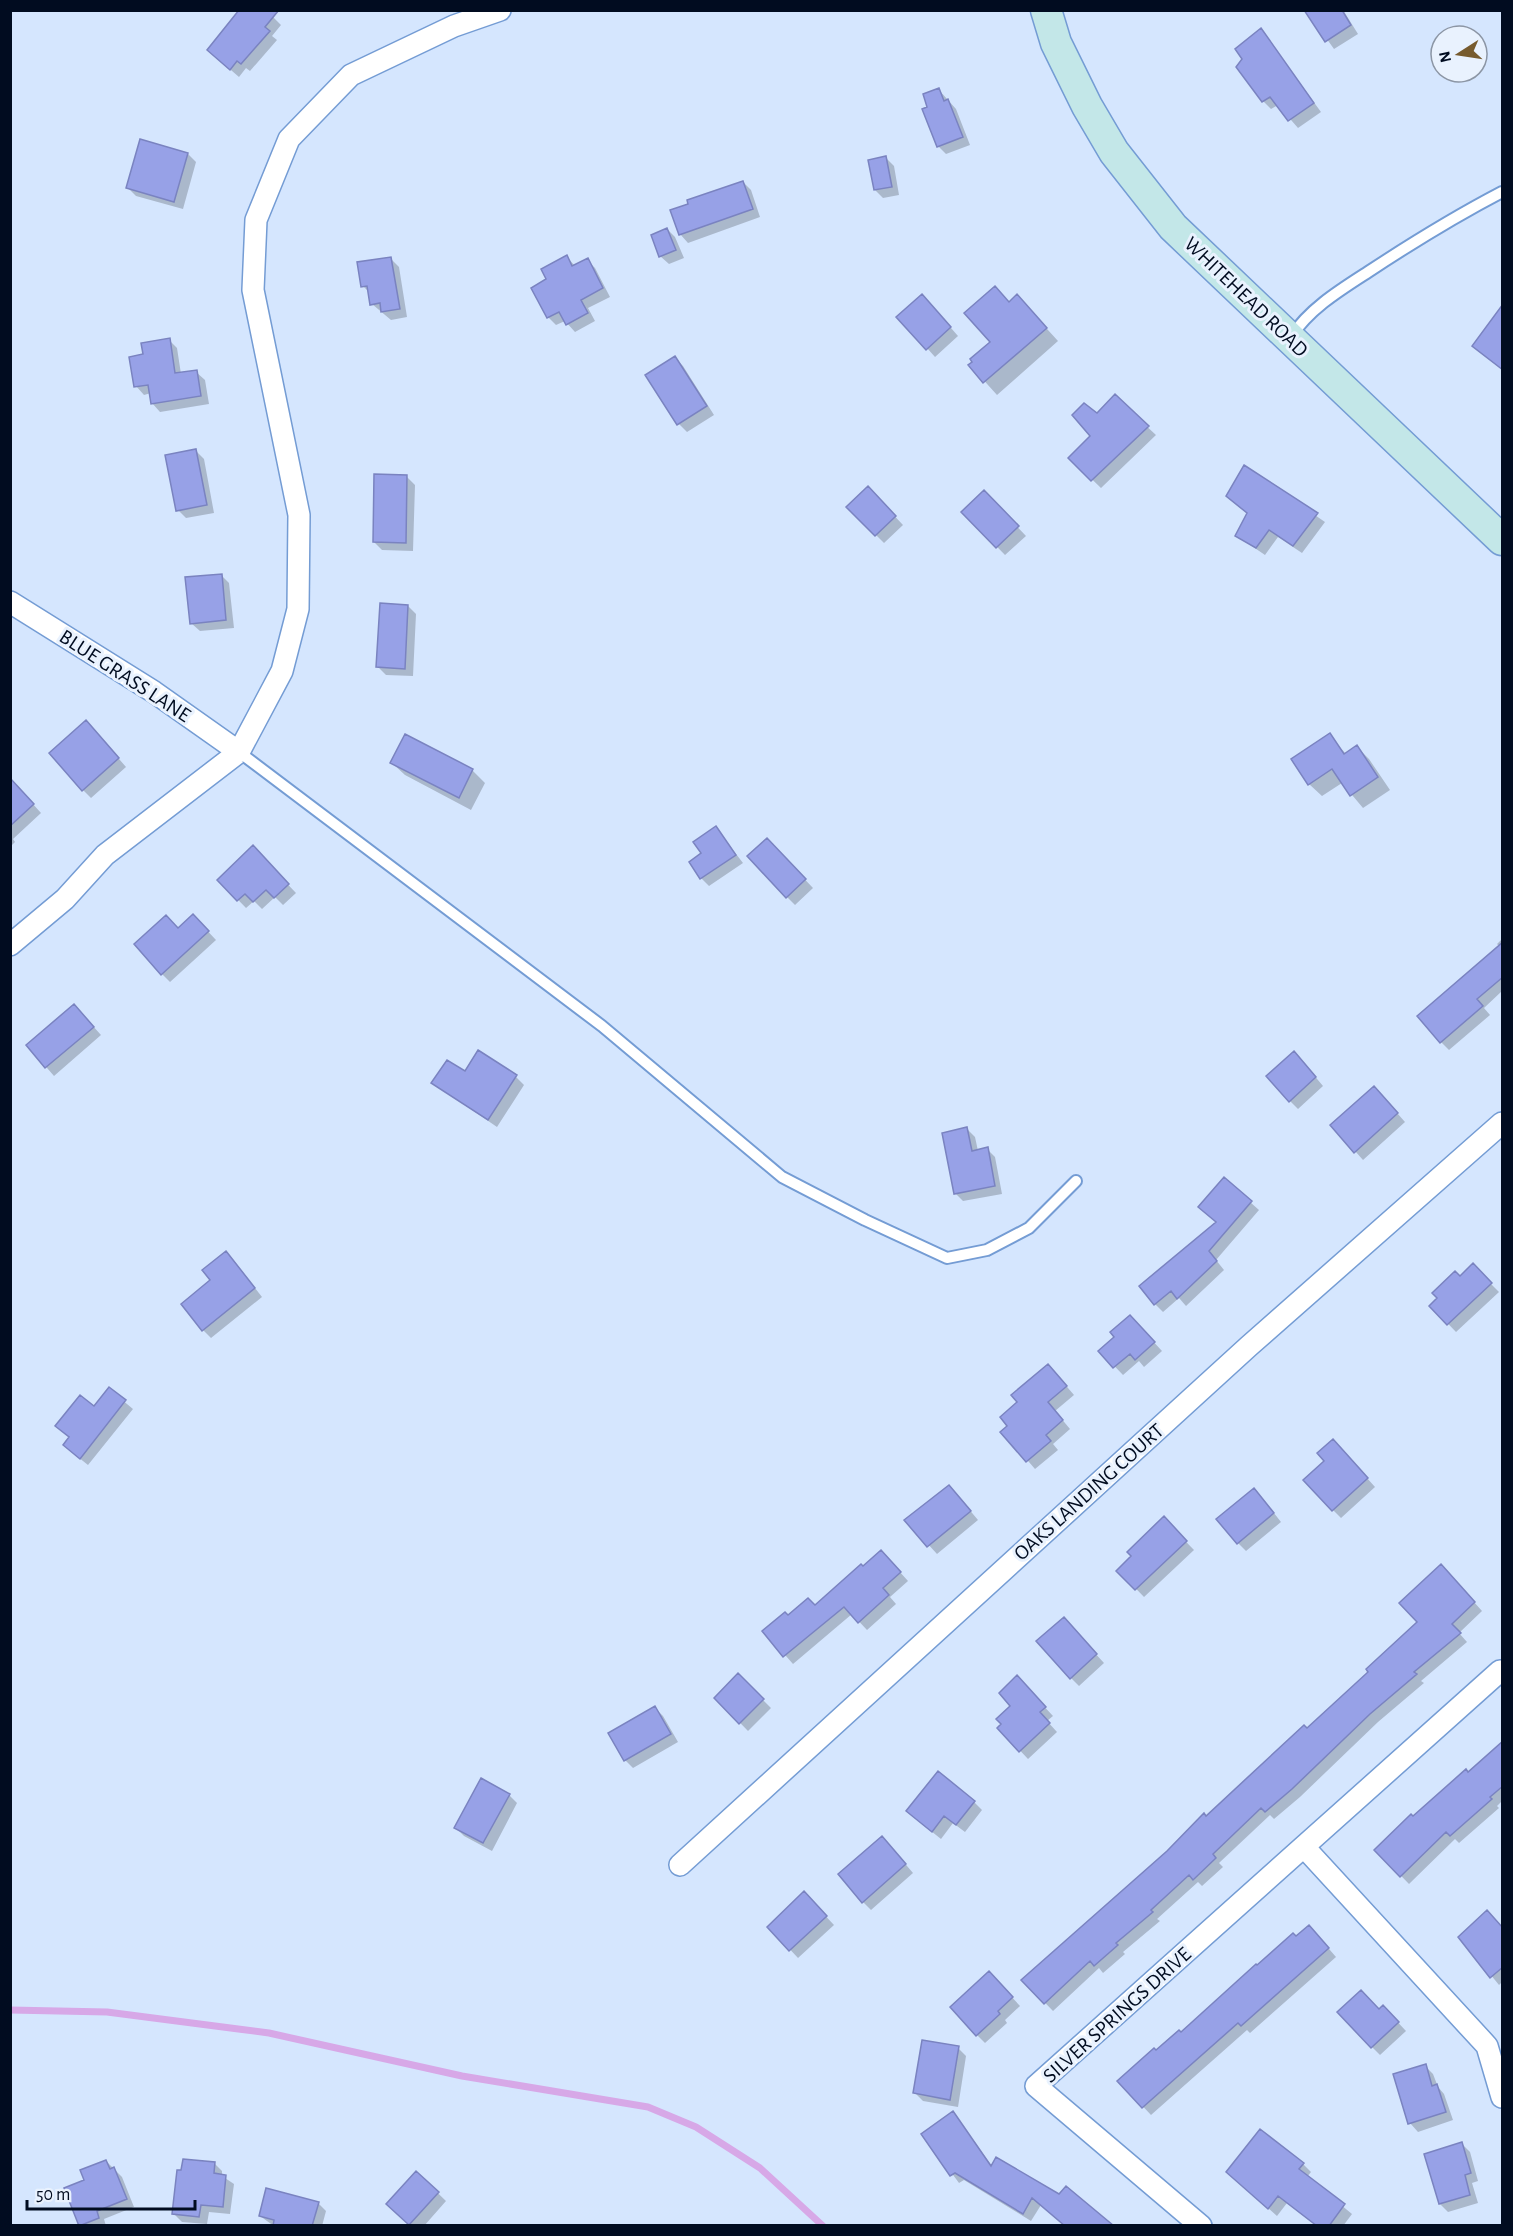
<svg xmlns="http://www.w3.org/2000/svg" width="1513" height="2236" viewBox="0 0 1513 2236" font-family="'Alegreya Sans',sans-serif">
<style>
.shadow{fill:#0003}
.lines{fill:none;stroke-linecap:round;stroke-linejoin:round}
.stream{stroke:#d7a8e7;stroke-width:7}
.building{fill:#97a1e7;stroke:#7a83c0;stroke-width:1.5}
.lane-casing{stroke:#749cd4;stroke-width:14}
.street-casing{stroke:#749cd4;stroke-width:24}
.secondary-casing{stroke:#749cd4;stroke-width:33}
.lane{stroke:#fff;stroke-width:10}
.street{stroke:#fff;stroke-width:21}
.secondary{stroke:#c3e7e8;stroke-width:30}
.labels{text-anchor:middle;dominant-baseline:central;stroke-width:6;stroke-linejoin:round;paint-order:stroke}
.street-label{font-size:21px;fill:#010c20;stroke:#e9f2fe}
</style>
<rect width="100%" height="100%" fill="#d5e6fe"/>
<!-- shadow -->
<path class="shadow" d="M 266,10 L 281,25 L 272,36 L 277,40 L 250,71 L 246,68 L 239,77 L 217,58 Z
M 1306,10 L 1343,10 L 1358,34 L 1334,49 Z
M 1261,30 L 1321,112 L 1298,128 L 1278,105 L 1271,109 L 1263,101 Z
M 939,90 L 956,109 L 970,145 L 946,154 L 938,146 Z
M 188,154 L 196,162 L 183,209 L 136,196 L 128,188 Z
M 886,158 L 894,166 L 899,195 L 883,198 L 875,190 Z
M 743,182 L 751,190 L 760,217 L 688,243 L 680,234 Z
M 667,229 L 675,237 L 684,258 L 669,264 L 660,256 Z
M 567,257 L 575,266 L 587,260 L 595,268 L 610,297 L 588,308 L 595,321 L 575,332 L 565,321 L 556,325 L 548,317 L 548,280 Z
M 391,259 L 399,267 L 407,317 L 391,320 L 372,304 L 370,293 L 363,286 Z
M 1017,296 L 1058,341 L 997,395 L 970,365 L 992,342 L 1010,303 Z
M 930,304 L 958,336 L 935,357 L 927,348 Z
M 169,340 L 177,348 L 181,374 L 196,372 L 205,380 L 209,404 L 160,412 L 152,403 L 151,393 L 144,395 L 136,386 L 145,355 Z
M 675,358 L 683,366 L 714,415 L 687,432 L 679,424 Z
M 1115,397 L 1156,435 L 1101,488 L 1070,458 L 1092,436 L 1097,415 Z
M 196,451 L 204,459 L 214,513 L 186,518 L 178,510 Z
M 1245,467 L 1325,522 L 1302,553 L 1278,537 L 1265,555 L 1237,536 L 1248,514 Z
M 406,476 L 415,485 L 413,551 L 382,550 L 374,542 Z
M 868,488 L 903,525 L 884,543 L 848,507 Z
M 984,492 L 1026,536 L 1005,555 L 963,512 Z
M 221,575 L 229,583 L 234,628 L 200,631 L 191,623 Z
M 408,606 L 416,614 L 413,676 L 386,675 L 378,667 Z
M 94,730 L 126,767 L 91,798 L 83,790 Z
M 1329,735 L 1346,754 L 1357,747 L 1369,759 L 1390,790 L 1363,808 L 1342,783 L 1322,796 L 1309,784 Z
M 406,736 L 472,770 L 485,783 L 471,810 L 405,775 L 392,763 Z
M 10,788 L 23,793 L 41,813 L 13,839 L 15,842 L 10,847 Z
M 716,828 L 743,863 L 709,886 L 701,878 L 703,853 Z
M 253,848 L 296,893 L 283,905 L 275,897 L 262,909 L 254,901 L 246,908 L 219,880 Z
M 775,848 L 813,888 L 795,905 L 787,897 Z
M 201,924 L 216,940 L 170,982 L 162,974 L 178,929 Z
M 1502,939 L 1502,991 L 1484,1008 L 1490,1015 L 1449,1050 L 1441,1042 L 1500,947 L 1497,944 Z
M 82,1014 L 101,1035 L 54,1076 L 28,1046 Z
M 1302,1061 L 1323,1086 L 1298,1109 L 1290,1101 Z
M 465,1073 L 516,1077 L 524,1085 L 497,1127 L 433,1083 Z
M 1382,1096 L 1405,1122 L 1363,1160 L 1332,1125 Z
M 967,1129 L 975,1137 L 978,1151 L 987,1149 L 995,1157 L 1002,1194 L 963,1201 L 955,1193 Z
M 1224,1179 L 1259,1210 L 1216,1260 L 1224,1270 L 1186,1306 L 1179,1298 L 1163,1312 L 1155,1304 L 1217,1222 Z
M 234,1261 L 262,1297 L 211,1338 L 203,1330 Z
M 1473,1266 L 1499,1292 L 1456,1332 L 1431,1306 Z
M 1138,1325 L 1162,1351 L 1144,1367 L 1139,1361 L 1123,1375 L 1100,1351 Z
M 1056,1374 L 1074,1395 L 1055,1411 L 1070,1429 L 1053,1444 L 1058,1450 L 1035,1469 L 1003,1432 Z
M 109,1389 L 133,1409 L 88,1465 L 73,1453 L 70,1438 L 57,1426 L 94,1408 Z
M 1341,1449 L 1375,1487 L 1341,1518 L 1333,1510 Z
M 957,1495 L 978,1520 L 937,1554 L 906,1520 Z
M 1262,1498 L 1281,1522 L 1246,1551 L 1238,1543 Z
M 1163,1518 L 1194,1550 L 1144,1597 L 1119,1571 Z
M 889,1560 L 908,1581 L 890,1597 L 896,1604 L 867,1630 L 852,1614 L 793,1664 L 764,1631 L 788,1617 L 815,1607 L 863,1568 Z
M 1449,1574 L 1482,1611 L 1459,1633 L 1467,1642 L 1421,1681 L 1424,1683 L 1378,1722 L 1300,1797 L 1274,1819 L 1270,1815 L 1219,1863 L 1223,1867 L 1202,1886 L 1198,1882 L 1157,1919 L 1160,1921 L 1123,1952 L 1125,1954 L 1103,1973 L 1099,1968 L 1053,2011 L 1023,1980 L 1307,1730 L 1370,1672 L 1419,1623 Z
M 1071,1627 L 1104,1663 L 1079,1686 L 1071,1678 Z
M 738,1675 L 771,1708 L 748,1731 L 716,1698 Z
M 1025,1686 L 1053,1716 L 1047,1721 L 1057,1732 L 1028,1759 L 999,1728 Z
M 655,1708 L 663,1716 L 678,1742 L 633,1768 L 625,1760 Z
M 1502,1743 L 1502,1801 L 1497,1806 L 1499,1808 L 1459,1843 L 1455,1839 L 1409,1884 L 1376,1850 Z
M 509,1795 L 517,1803 L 492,1851 L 464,1836 L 456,1828 Z
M 974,1802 L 982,1810 L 965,1832 L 953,1823 L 941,1839 L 916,1819 Z
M 890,1846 L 913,1873 L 871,1910 L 863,1902 Z
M 804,1893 L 834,1925 L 798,1958 L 769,1927 Z
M 1502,1929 L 1502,1982 L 1499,1985 L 1460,1937 Z
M 1317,1935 L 1336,1957 L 1250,2033 L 1247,2030 L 1151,2115 L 1119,2081 L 1181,2034 L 1296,1938 Z
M 997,1981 L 1020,2006 L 1005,2020 L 1007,2023 L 985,2043 L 977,2035 Z
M 1379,2011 L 1391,2015 L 1406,2031 L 1380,2055 L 1372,2047 Z
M 958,2048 L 966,2056 L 958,2107 L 923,2101 L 915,2093 Z
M 1425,2066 L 1433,2074 L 1438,2087 L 1444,2094 L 1453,2120 L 1418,2132 L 1410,2123 Z
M 953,2113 L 992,2166 L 1103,2218 L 1041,2205 L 1031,2221 L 964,2180 L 959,2183 L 923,2134 Z
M 1462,2144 L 1470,2152 L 1478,2181 L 1472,2183 L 1478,2203 L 1448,2212 L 1440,2204 Z
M 106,2161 L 122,2177 L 134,2207 L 104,2219 L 106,2226 L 81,2226 L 66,2189 L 86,2180 Z
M 214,2163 L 222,2171 L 222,2176 L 234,2184 L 230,2214 L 209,2212 L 207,2224 L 182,2222 L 174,2214 Z
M 1303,2164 L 1311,2172 L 1307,2177 L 1352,2214 L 1343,2226 L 1317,2226 L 1287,2203 L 1277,2216 L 1236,2180 Z
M 417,2173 L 446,2201 L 424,2226 L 411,2226 L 388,2204 Z
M 318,2203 L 326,2211 L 322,2226 L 274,2226 L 260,2216 Z"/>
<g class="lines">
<!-- stream -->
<path class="stream" d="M 10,2010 L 107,2012 L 269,2033 L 462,2076 L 648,2107 L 696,2127 L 760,2168 L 823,2226"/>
</g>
<!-- building -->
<path class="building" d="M 239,10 L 279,10 L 265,27 L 270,31 L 241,64 L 237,61 L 230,70 L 207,50 Z
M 1304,10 L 1342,10 L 1351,25 L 1325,42 Z
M 1261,28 L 1314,103 L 1288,121 L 1270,97 L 1262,102 L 1236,67 L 1242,59 L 1235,49 Z
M 939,88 L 944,101 L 948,99 L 963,137 L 937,147 L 922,109 L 927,107 L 923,94 Z
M 140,139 L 188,153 L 174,202 L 126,188 Z
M 886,156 L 892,187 L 874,190 L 868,160 Z
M 743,181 L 753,209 L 679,235 L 670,210 L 688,204 L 687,200 Z
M 667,228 L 676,250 L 659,257 L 651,235 Z
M 567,255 L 572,266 L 588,258 L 603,288 L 581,300 L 588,313 L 566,325 L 559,312 L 547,318 L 531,288 L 546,279 L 541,269 Z
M 391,257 L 400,309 L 381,312 L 380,303 L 370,305 L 367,286 L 361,287 L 357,262 Z
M 995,286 L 1009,302 L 1017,294 L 1047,328 L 983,383 L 968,365 L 972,362 L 970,359 L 990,342 L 964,313 Z
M 922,294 L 951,327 L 926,350 L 896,317 Z
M 1503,304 L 1503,370 L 1472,346 Z
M 170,338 L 175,373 L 197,370 L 201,396 L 151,404 L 148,385 L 134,387 L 129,357 L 143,354 L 141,343 Z
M 675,356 L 707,406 L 677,425 L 645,375 Z
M 1115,394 L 1149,426 L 1091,481 L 1068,458 L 1090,436 L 1072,415 L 1084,403 L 1097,413 Z
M 196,449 L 207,505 L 176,511 L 165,455 Z
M 1244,465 L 1318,513 L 1293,546 L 1269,530 L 1256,548 L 1235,536 L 1247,513 L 1226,496 Z
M 374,474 L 407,475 L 406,543 L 373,542 Z
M 868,486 L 896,516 L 875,536 L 846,507 Z
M 984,490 L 1019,526 L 996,548 L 961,512 Z
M 222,574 L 226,620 L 190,624 L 185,577 Z
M 380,603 L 408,605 L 405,669 L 376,667 Z
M 86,720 L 119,758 L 82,791 L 49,753 Z
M 1330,733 L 1344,754 L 1357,745 L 1378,777 L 1350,796 L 1332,769 L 1308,785 L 1291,759 Z
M 405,734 L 473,769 L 459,798 L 390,763 Z
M 10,778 L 34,804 L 10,826 Z
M 716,826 L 736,855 L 700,879 L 689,862 L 701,853 L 693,842 Z
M 767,838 L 806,879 L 786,898 L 747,856 Z
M 253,845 L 289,884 L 274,898 L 266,890 L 253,902 L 245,894 L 237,901 L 217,880 Z
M 193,914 L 209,931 L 161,975 L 134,944 L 166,915 L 178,928 Z
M 1503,942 L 1503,977 L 1477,999 L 1483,1006 L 1440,1043 L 1417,1016 Z
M 74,1004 L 94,1027 L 45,1068 L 26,1045 Z
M 478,1050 L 517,1075 L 488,1120 L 431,1083 L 447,1060 L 465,1071 Z
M 1294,1051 L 1316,1077 L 1289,1102 L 1266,1076 Z
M 1374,1086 L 1398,1113 L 1354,1153 L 1330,1125 Z
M 967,1127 L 972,1151 L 988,1147 L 995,1186 L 954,1194 L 942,1133 Z
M 1224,1177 L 1252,1201 L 1209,1251 L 1217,1261 L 1177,1299 L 1171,1291 L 1154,1305 L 1139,1286 L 1216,1222 L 1198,1207 Z
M 226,1251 L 255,1288 L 202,1331 L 181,1304 L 210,1280 L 202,1270 Z
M 1473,1263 L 1492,1283 L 1447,1325 L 1429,1306 L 1437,1298 L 1432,1293 L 1455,1271 L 1460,1276 Z
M 1130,1315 L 1155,1342 L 1135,1360 L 1130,1354 L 1113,1368 L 1098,1351 L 1114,1337 L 1110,1332 Z
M 1048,1364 L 1067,1386 L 1048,1402 L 1063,1420 L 1046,1435 L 1051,1441 L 1026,1462 L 1000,1432 L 1007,1426 L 1000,1417 L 1017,1402 L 1011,1395 Z
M 109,1387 L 126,1400 L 80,1459 L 63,1445 L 69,1437 L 55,1426 L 80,1395 L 94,1406 Z
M 1333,1439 L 1368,1478 L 1332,1511 L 1303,1480 L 1324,1461 L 1317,1453 Z
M 949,1485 L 971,1511 L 927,1547 L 904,1520 Z
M 1254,1488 L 1274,1513 L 1237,1544 L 1216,1519 Z
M 1164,1516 L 1187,1541 L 1135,1590 L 1116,1571 L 1131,1556 L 1127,1552 Z
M 881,1550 L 901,1572 L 883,1588 L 889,1595 L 858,1623 L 844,1607 L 783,1657 L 762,1631 L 785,1612 L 788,1615 L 808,1598 L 815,1605 L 861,1564 L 863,1566 Z
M 1441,1564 L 1475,1602 L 1452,1624 L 1461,1633 L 1414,1672 L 1417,1674 L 1370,1714 L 1292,1789 L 1265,1812 L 1261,1808 L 1213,1854 L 1216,1858 L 1193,1880 L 1189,1875 L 1151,1910 L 1153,1912 L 1116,1943 L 1118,1945 L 1094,1966 L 1090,1961 L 1044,2004 L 1021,1980 L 1167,1851 L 1204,1813 L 1206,1816 L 1304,1725 L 1307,1728 L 1368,1672 L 1366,1669 L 1417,1622 L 1399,1603 Z
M 1064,1617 L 1097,1654 L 1070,1679 L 1036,1641 Z
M 738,1673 L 764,1699 L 739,1724 L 714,1698 Z
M 1017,1675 L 1046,1707 L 1040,1712 L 1050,1723 L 1019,1752 L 997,1728 L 1001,1724 L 996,1719 L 1010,1706 L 999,1693 Z
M 655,1706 L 671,1734 L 624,1761 L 608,1733 Z
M 1503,1741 L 1503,1786 L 1490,1797 L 1492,1799 L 1450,1836 L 1446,1832 L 1400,1877 L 1374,1850 L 1411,1814 L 1413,1816 L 1466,1769 L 1468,1772 Z
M 938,1771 L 975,1801 L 956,1825 L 944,1816 L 932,1832 L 906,1811 Z
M 481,1778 L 510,1794 L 483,1843 L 454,1828 Z
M 882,1836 L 906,1864 L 862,1903 L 838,1874 Z
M 804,1891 L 827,1916 L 789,1951 L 767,1927 Z
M 1487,1910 L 1503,1928 L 1503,1967 L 1490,1978 L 1458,1937 Z
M 1309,1925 L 1329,1948 L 1241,2026 L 1238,2023 L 1142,2108 L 1117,2081 L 1154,2048 L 1156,2050 L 1179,2030 L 1181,2032 L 1256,1964 L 1257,1965 L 1293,1933 L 1296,1936 Z
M 989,1971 L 1013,1997 L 998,2011 L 1000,2014 L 976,2036 L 950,2007 Z
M 1361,1990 L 1379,2009 L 1383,2005 L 1399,2022 L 1371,2048 L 1337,2012 Z
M 922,2040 L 959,2046 L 950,2100 L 913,2093 Z
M 1426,2064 L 1432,2086 L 1437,2084 L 1446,2112 L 1408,2124 L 1393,2074 Z
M 953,2111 L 991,2166 L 996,2157 L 1059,2194 L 1066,2186 L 1114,2226 L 1065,2226 L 1032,2198 L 1023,2214 L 955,2173 L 950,2176 L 921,2134 Z
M 1260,2129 L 1304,2163 L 1299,2169 L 1345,2204 L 1329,2226 L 1317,2226 L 1278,2196 L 1268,2209 L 1226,2172 Z
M 1462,2142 L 1471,2173 L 1465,2175 L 1470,2195 L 1439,2204 L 1424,2154 Z
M 183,2159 L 215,2162 L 214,2173 L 226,2175 L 223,2207 L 201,2205 L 199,2217 L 172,2214 L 177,2170 L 181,2170 Z
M 106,2160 L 110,2169 L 114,2167 L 127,2199 L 97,2211 L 99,2218 L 79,2226 L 64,2188 L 84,2180 L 80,2170 Z
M 416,2171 L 439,2192 L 409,2225 L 386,2204 Z
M 266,2188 L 319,2202 L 312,2226 L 273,2226 L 274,2220 L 259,2216 Z"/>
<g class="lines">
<defs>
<path id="lane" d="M 1291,337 C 1309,309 1340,290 1368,272 C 1412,243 1456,216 1502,192
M 239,752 L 602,1026 L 782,1177 L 865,1220 L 947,1258 L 987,1250 L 1029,1228 L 1076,1181"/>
<path id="street" d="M 10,602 L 154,692 L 239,752
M 10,945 L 65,899 L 105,855 L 239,752 L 282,671 L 298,609 L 299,515 L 253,290 L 256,220 L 289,139 L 351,75 L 454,26 L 500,10
M 1304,1847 L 1487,2046 L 1502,2097
M 680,1865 L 1249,1346 L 1502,1123
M 1201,2226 L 1036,2086 L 1500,1671"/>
<path id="secondary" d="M 1046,10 L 1056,43 L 1087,106 L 1114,152 L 1173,227 L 1502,540"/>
</defs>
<!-- lane casing -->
<use href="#lane" class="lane-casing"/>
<!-- street casing -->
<use href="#street" class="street-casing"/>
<!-- secondary casing -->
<use href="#secondary" class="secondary-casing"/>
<!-- lane -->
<use href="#lane" class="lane"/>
<!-- street -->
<use href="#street" class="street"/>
<!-- secondary -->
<use href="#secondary" class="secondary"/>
</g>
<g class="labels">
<!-- street labels -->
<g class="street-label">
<text transform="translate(1246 297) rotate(44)">WHITEHEAD ROAD</text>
<text transform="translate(125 676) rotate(33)">BLUE GRASS LANE</text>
<text transform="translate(1089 1492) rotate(-42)">OAKS LANDING COURT</text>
<text transform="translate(1117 2015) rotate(-42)">SILVER SPRINGS DRIVE</text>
</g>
</g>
<!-- border -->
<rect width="1513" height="2236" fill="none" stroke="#010c20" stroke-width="24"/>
<!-- north arrow -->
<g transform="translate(1459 54) rotate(258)"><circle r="28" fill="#e9f2fe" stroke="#8c96a5" stroke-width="1.5"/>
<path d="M0-4.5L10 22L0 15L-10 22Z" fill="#775b2e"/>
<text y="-9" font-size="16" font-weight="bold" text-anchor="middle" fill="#010c20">N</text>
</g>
<!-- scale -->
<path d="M27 2200v9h168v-9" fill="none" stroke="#010c20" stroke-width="3"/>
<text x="36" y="2200" font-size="18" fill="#010c20" stroke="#e9f2fe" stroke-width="4.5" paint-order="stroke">50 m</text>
</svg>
